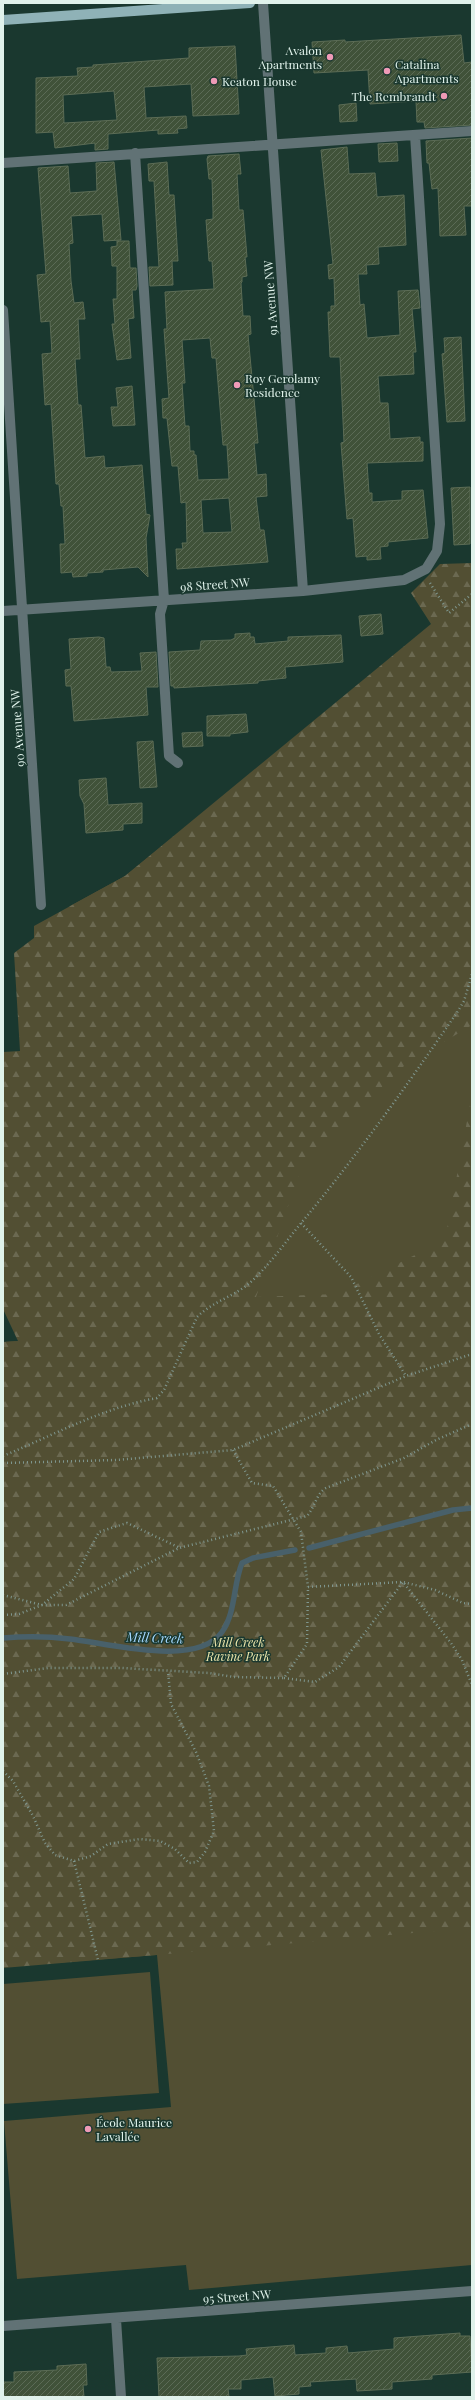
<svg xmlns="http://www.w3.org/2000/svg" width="475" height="2400" viewBox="0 0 475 2400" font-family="'Playfair Display',serif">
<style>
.green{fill:#524f33}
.forest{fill:url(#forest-firs)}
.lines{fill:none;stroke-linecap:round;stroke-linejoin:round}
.stream{stroke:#48606a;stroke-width:5.5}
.building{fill:url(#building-hatch);stroke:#5c6c55;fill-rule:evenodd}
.path{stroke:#7f978f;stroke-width:2.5;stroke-dasharray:1 3;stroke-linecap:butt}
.minor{stroke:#617275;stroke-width:10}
.major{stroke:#8fb2b7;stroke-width:10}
.poi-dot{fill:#ef9ab7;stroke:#1a382f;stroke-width:1.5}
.labels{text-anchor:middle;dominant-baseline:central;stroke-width:3;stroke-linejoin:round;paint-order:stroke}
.poi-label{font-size:12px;fill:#e0f2eb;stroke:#1a382f;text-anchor:start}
.street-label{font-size:12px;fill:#e0f2eb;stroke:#1a382f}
.park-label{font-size:12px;font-style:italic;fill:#ede6ab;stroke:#1a382f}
.water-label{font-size:13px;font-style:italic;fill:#a4d8ff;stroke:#1a382f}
</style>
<defs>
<pattern id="forest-firs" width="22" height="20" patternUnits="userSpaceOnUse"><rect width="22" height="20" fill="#524f33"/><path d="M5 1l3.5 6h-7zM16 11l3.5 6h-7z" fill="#6b6951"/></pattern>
<pattern id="building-hatch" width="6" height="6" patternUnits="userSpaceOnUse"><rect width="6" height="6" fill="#405239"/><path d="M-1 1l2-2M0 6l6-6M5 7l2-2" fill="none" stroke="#5b6b56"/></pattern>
</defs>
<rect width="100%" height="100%" fill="#1a382f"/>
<!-- green -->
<path class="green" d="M 472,596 L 472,2265 L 189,2290 L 186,2265 L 17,2279 L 4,2121 L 171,2107 L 157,1955 L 3,1967 L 3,1342 L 18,1341 L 70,906 L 125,876 Z
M 150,1972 L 159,2093 L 3,2104 L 3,1984 Z"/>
<!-- forest -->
<path class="forest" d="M 472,563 L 472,1025 L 404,1066 L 304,1161 L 256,1297 L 337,1294 L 445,1240 L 472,1094 L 472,1928 L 3,1968 L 3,1342 L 18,1341 L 3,1309 L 3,1052 L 20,1051 L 14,953 L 34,938 L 34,926 L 125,876 L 431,624 L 411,593 L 440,564 Z"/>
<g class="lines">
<!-- stream -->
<path class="stream" d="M 309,1548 L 453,1510 L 472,1508
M 3,1638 C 25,1636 47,1636 70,1639 C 107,1643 197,1668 222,1632 C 236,1612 233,1585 242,1563 L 253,1558 L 295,1550"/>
</g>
<!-- building -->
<path class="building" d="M 461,35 L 464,63 L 472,62 L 472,125 L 425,128 L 424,122 L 417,122 L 416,101 L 370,104 L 368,70 L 314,73 L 312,42 L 345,40 L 345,42 Z
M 235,46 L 239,114 L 193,116 L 191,84 L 144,87 L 146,118 L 186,116 L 187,128 L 177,129 L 178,133 L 158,134 L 158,130 L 108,134 L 108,149 L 95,150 L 95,143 L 55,148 L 53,132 L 36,133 L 36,78 L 78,76 L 77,68 L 93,67 L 93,65 L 189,58 L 189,48 ZM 114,91 L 117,120 L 64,123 L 63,95 Z
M 356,103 L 357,121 L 340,122 L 339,105 Z
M 472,138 L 472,206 L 464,206 L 466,235 L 440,236 L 438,188 L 432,189 L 429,163 L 427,163 L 426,141 Z
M 397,143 L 398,161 L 379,162 L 378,144 Z
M 347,147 L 349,174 L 375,173 L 377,197 L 404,195 L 406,245 L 378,247 L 379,264 L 366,265 L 367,274 L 358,274 L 360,305 L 364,304 L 367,338 L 400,335 L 398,291 L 418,290 L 420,308 L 412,309 L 416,352 L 413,352 L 414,374 L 378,376 L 380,403 L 388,403 L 390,439 L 420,437 L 420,442 L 423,442 L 423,461 L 367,463 L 369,493 L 372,493 L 372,502 L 402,500 L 402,491 L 423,490 L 428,538 L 388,542 L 388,546 L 380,547 L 381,559 L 367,560 L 367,556 L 356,557 L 353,518 L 347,519 L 341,443 L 344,442 L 340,357 L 330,357 L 328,312 L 331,312 L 331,306 L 335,306 L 334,278 L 329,279 L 328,265 L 333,264 L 321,150 Z
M 239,154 L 241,174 L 237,174 L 239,210 L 243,210 L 247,257 L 245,257 L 247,276 L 242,277 L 242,282 L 241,283 L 243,316 L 250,316 L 251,334 L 248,335 L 256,420 L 258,443 L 254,443 L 257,475 L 266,474 L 267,496 L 256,497 L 260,530 L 264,530 L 268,562 L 177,569 L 176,549 L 183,549 L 182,543 L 187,543 L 186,502 L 181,503 L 178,466 L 172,466 L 167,418 L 163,418 L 162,399 L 169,398 L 164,329 L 167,329 L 165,292 L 214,289 L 212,261 L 209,261 L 206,220 L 213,219 L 213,212 L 212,179 L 209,179 L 207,159 L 208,156 ZM 210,338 L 212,358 L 216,358 L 223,445 L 227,445 L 229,479 L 198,480 L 196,455 L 194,455 L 194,451 L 190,451 L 189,426 L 185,426 L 182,383 L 185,383 L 182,340 ZM 229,498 L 232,532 L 203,533 L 201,500 Z
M 114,162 L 121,240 L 104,241 L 102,214 L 71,216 L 73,243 L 69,244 L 71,281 L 74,303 L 83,302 L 85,319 L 78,319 L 80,359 L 75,359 L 78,405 L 81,405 L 85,458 L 104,456 L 105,468 L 142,465 L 146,514 L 150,515 L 146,538 L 148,577 L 138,567 L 103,570 L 103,572 L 87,573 L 87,576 L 73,577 L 72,572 L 61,573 L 60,544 L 65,544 L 63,506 L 61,506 L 59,484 L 56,484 L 51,404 L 45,405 L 42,354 L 52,353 L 50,321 L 41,322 L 37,275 L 46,274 L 38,168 L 68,166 L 70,193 L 97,191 L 96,163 Z
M 167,162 L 169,195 L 174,195 L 178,261 L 172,261 L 173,285 L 150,286 L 149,267 L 159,267 L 154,181 L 149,181 L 148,164 Z
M 117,241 L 129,241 L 130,268 L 136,268 L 137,286 L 136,290 L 132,290 L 134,318 L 128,319 L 131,358 L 117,360 L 112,324 L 115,324 L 113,299 L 117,299 L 117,266 L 112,266 L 111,247 L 117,246 Z
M 461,337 L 465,421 L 447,422 L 442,354 L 445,353 L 444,338 Z
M 132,386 L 135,425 L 113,426 L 111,407 L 118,407 L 116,388 Z
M 470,487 L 470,544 L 454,545 L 451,488 Z
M 381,614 L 383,634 L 361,636 L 359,616 Z
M 250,633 L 250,637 L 254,637 L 255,644 L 288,641 L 288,637 L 341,635 L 343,662 L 285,667 L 286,678 L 258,681 L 258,683 L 174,688 L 174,686 L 171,686 L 169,652 L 200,650 L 201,641 L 231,640 L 235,638 L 235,634 Z
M 99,637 L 104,638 L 106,667 L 110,667 L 111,672 L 142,671 L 140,653 L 156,652 L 158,687 L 146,687 L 148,715 L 74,721 L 71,686 L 66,686 L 65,670 L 71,669 L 69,639 Z
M 246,714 L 248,732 L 230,734 L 230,736 L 207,736 L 207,716 Z
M 202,732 L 203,746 L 183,747 L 182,733 Z
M 153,741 L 157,787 L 140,788 L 137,742 Z
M 106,778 L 108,805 L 142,803 L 142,823 L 123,824 L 123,830 L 86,833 L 84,804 L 80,796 L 79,780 Z
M 460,2333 L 460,2336 L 470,2336 L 472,2372 L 432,2375 L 432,2379 L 392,2382 L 392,2389 L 357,2391 L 356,2379 L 310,2382 L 311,2386 L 299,2387 L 299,2394 L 275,2396 L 273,2377 L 241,2380 L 241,2389 L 228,2389 L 229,2397 L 159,2397 L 157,2358 L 239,2356 L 247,2355 L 246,2349 L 294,2345 L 295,2355 L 326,2353 L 326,2348 L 347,2346 L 348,2353 L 394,2349 L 394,2338 Z
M 86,2364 L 87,2385 L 83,2385 L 84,2397 L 3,2397 L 3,2382 L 14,2382 L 14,2372 L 57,2370 L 57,2366 Z"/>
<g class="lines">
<!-- path -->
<path class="path" d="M 430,583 L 449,613 L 472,594
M 301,1223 L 351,1277 L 379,1334 L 406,1376
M 233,1450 L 252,1483 L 273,1486 L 301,1532 L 308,1587
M 3,1456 C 54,1435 102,1408 157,1398 L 164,1390 L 197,1317 C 213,1301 236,1296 252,1281 C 273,1261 289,1237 307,1216 C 361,1150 410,1081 458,1011 L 464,1001 L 472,974
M 3,1463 L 116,1460 L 233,1450 L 406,1376 L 472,1354
M 3,1595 L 42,1605 L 66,1605 L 179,1548 L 307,1516 C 315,1507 316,1494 326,1488 L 404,1458 L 436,1440 L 472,1424
M 3,1615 L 19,1614 L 42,1605 L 74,1579 L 99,1532 L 127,1523 L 178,1547
M 3,1674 L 48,1668 L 122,1668 L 209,1673 L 234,1677 L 284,1678 L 307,1644 L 308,1587 L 403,1582 L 435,1590 L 463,1603 L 472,1604
M 284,1678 L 315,1682 L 339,1667 L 403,1582 L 451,1643 L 462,1660 L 472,1685
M 3,1771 L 13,1781 L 33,1816 L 45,1843 L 55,1855 L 74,1861 L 91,1856 L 108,1844 L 140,1839 L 160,1841 L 175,1849 L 189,1863 L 197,1862 L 205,1852 L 214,1831 L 209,1786 L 196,1752 L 171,1704 L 168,1671
M 74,1861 L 98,1960"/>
<!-- minor -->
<path class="minor" d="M 263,3 L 303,591
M 135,153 L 164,600 L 160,614 L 169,756 L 178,763
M 3,163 L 472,131
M 3,310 L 41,905
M 3,611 L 303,591 L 404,580 L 426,569 L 437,551 L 440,524 L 415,135
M 116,2319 L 121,2397
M 3,2326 L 472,2291"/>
<!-- major -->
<path class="major" d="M 3,20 L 250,3"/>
</g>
<!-- markers -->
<g class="poi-dot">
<circle cx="330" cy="57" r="4"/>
<circle cx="387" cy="71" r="4"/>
<circle cx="214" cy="81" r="4"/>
<circle cx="444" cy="96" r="4"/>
<circle cx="237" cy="385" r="4"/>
<circle cx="88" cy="2129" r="4"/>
</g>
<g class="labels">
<!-- poi labels -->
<g class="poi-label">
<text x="322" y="50" text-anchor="end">Avalon<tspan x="322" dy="14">Apartments</tspan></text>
<text x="395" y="64">Catalina<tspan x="395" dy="14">Apartments</tspan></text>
<text x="222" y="81">Keaton House</text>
<text x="436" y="96" text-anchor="end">The Rembrandt</text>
<text x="245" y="378">Roy Gerolamy<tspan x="245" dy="14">Residence</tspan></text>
<text x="96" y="2122">École Maurice<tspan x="96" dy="14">Lavallée</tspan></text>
</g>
<!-- street labels -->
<g class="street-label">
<text transform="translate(270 298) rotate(-94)">91 Avenue NW</text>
<text transform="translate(215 584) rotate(-4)">98 Street NW</text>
<text transform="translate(17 728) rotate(-94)">90 Avenue NW</text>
<text transform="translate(237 2296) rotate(-4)">95 Street NW</text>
</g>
<!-- park labels -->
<g class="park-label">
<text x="238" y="1642">Mill Creek<tspan x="238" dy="14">Ravine Park</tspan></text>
</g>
<!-- water labels -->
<g class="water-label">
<text transform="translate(155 1637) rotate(2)">Mill Creek</text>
</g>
</g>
<!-- border -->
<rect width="475" height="2400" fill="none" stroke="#e0f2eb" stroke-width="8"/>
</svg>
